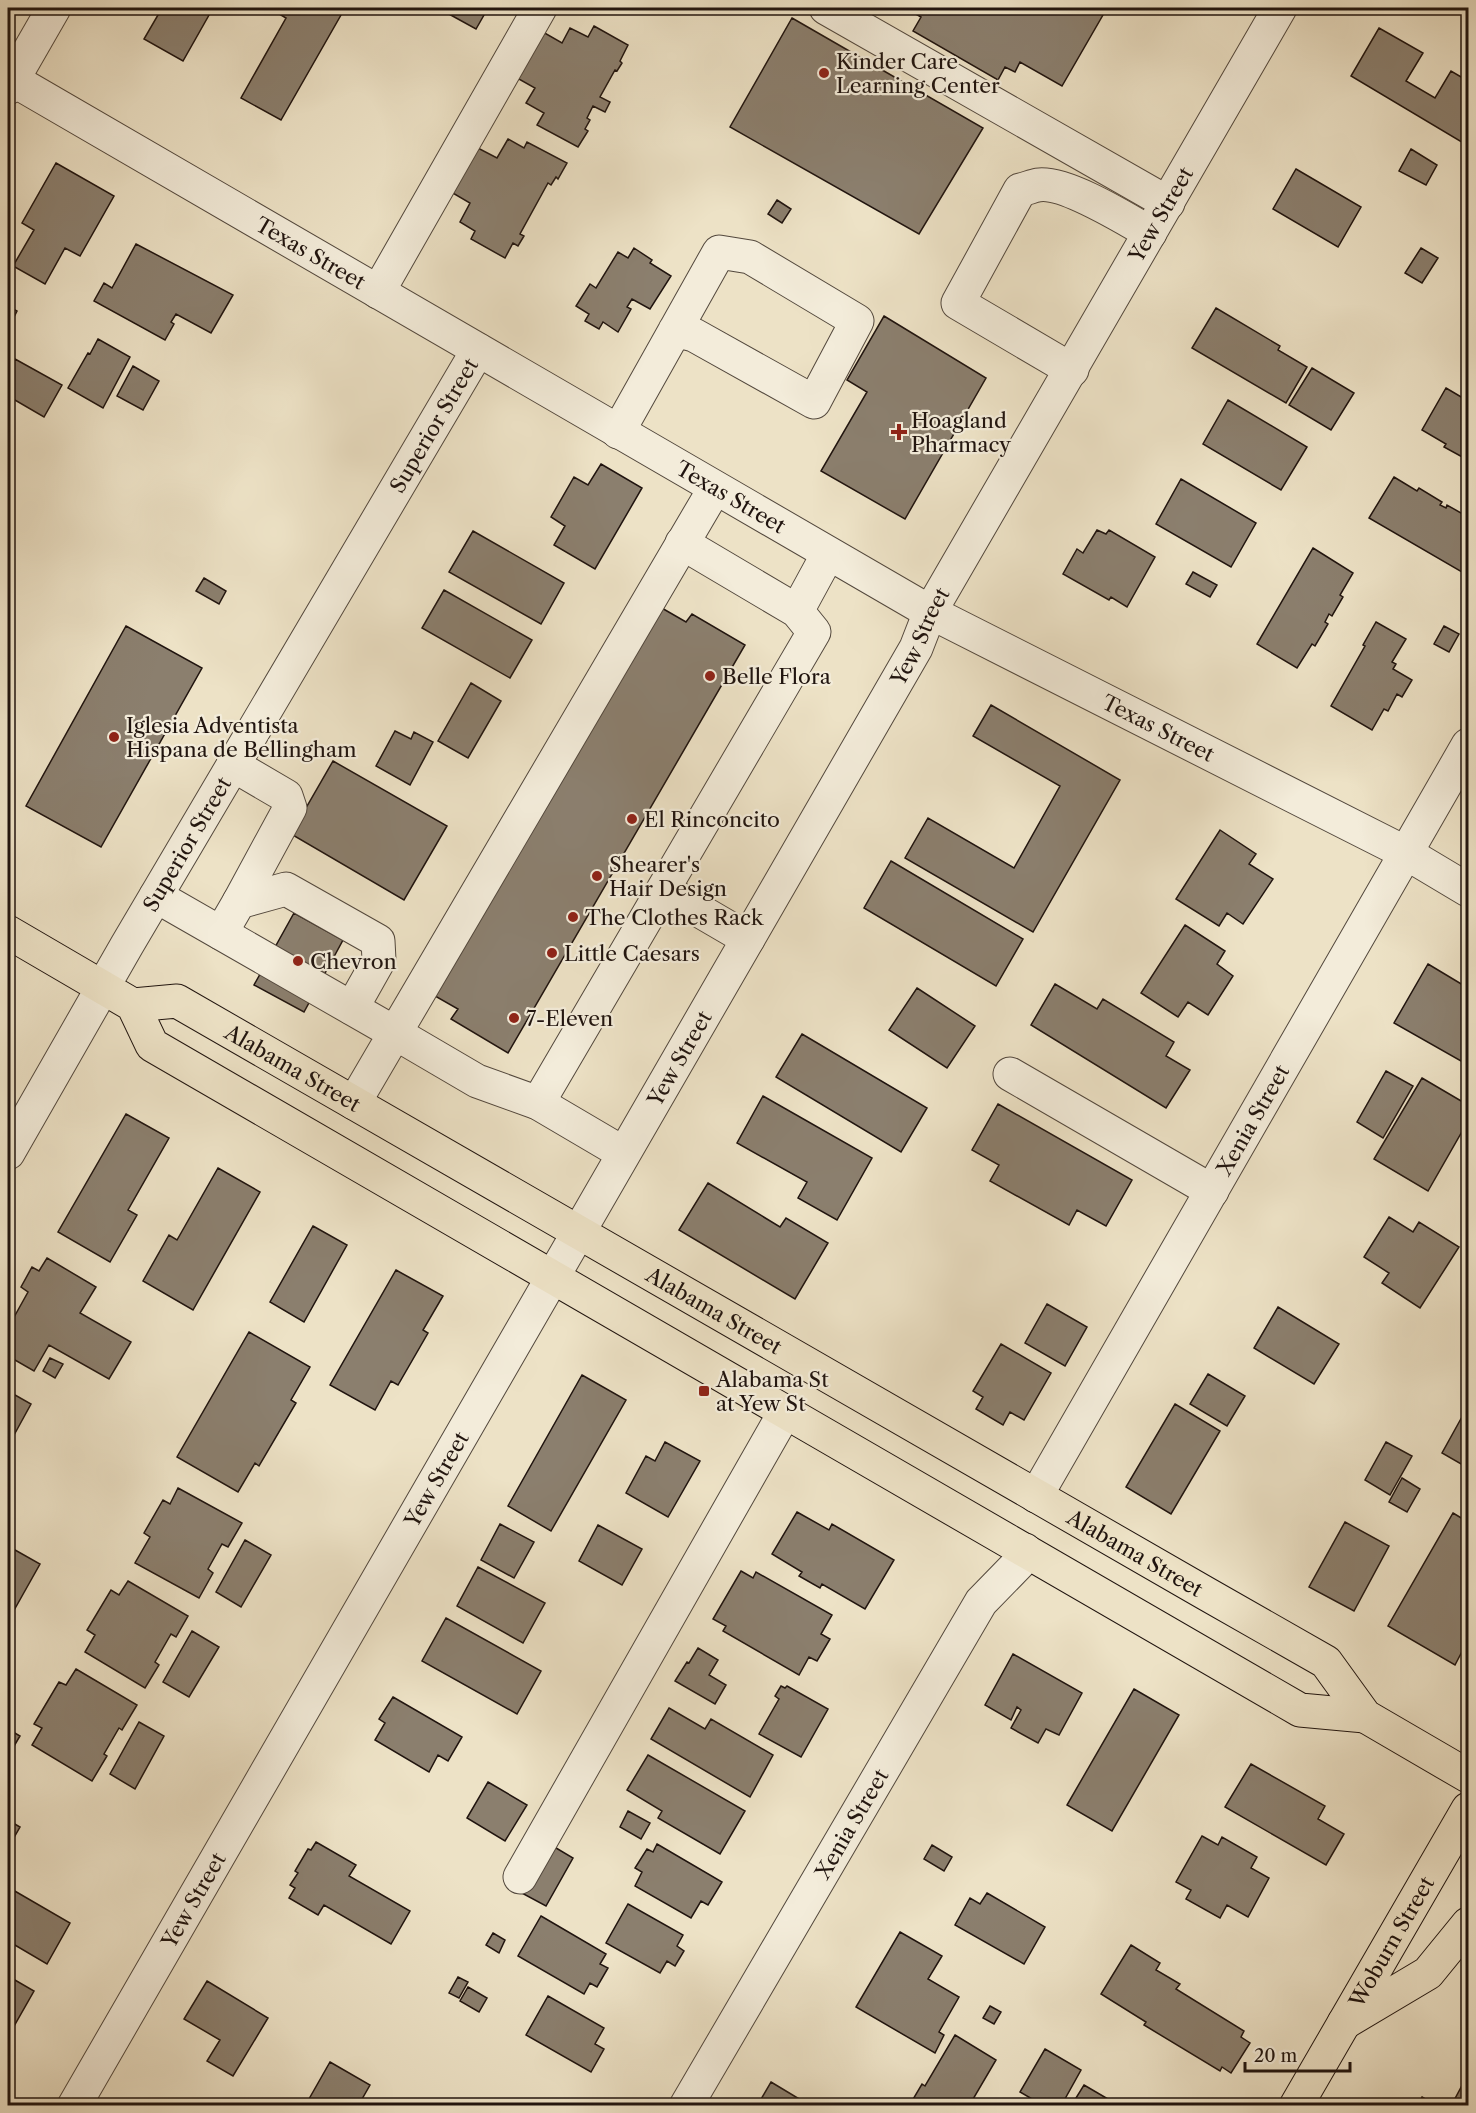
<svg xmlns="http://www.w3.org/2000/svg" width="1476" height="2113" viewBox="0 0 1476 2113" font-family="'Libre Caslon Text',serif">
<style>
.building{fill:#8b7f6e;stroke:#20140f;stroke-width:1.5}
.lines{fill:none;stroke-linecap:round;stroke-linejoin:round}
.minor-casing{stroke:#53483d;stroke-width:35}
.major-casing{stroke:#20140f;stroke-width:35}
.minor{stroke:#f3ecda;stroke-width:33}
.major{stroke:#ede2c6;stroke-width:33}
.poi-dot{fill:#8f2418;stroke:#f3ecda;stroke-width:2}
.labels{text-anchor:middle;dominant-baseline:central;stroke-width:4.5;stroke-linejoin:round;paint-order:stroke}
.poi-label{font-size:21px;fill:#20140f;stroke:#f3ecda;text-anchor:start}
.street-label{font-size:21px;fill:#20140f;stroke:#f3ecda}
</style>
<rect width="100%" height="100%" fill="#ede2c6"/>
<filter id="stains"><feTurbulence type="fractalNoise" baseFrequency=".00333" numOctaves="4"/><feColorMatrix values="0 0 0 0 .2 0 0 0 0 .09 0 0 0 0 .02 0 0 0 .5 -.17"/></filter>
<radialGradient id="worn" r=".72"><stop offset=".6" stop-color="#630" stop-opacity="0"/><stop offset="1" stop-color="#630" stop-opacity=".3"/></radialGradient>
<!-- building -->
<path class="building" d="M 162,8 L 213,8 L 183,61 L 144,39 Z
M 272,8 L 345,8 L 281,120 L 241,98 L 286,18 L 271,9 Z
M 438,8 L 488,8 L 476,29 Z
M 917,8 L 1107,8 L 1062,86 L 1020,62 L 1015,72 L 1005,67 L 998,80 L 913,31 L 921,17 L 914,13 Z
M 792,18 L 983,128 L 919,234 L 730,127 Z
M 594,26 L 628,45 L 620,61 L 622,63 L 617,71 L 615,70 L 600,97 L 610,102 L 605,112 L 593,106 L 587,118 L 590,120 L 585,129 L 588,131 L 578,147 L 537,125 L 544,113 L 526,103 L 535,88 L 517,78 L 543,32 L 562,43 L 570,28 L 588,37 Z
M 1379,28 L 1423,53 L 1406,81 L 1435,98 L 1451,71 L 1468,81 L 1468,139 L 1465,144 L 1351,76 Z
M 508,139 L 524,148 L 527,142 L 567,163 L 558,179 L 556,177 L 551,185 L 548,183 L 520,234 L 524,236 L 518,246 L 513,243 L 505,258 L 471,239 L 475,231 L 460,222 L 470,203 L 451,192 L 476,147 L 497,158 Z
M 1411,149 L 1437,165 L 1426,185 L 1399,171 Z
M 56,163 L 114,196 L 80,256 L 65,248 L 45,284 L 13,266 L 34,230 L 22,223 Z
M 1296,169 L 1361,207 L 1338,247 L 1273,209 Z
M 777,200 L 791,209 L 782,223 L 768,214 Z
M 136,244 L 233,295 L 211,333 L 176,314 L 171,322 L 174,324 L 165,340 L 94,301 L 104,283 L 112,288 Z
M 634,248 L 652,260 L 650,263 L 671,276 L 650,309 L 632,299 L 627,307 L 631,309 L 618,332 L 603,322 L 599,329 L 585,321 L 589,314 L 576,306 L 590,284 L 596,288 L 618,252 L 628,258 Z
M 1421,248 L 1438,258 L 1422,283 L 1405,273 Z
M 8,306 L 17,311 L 8,329 Z
M 1216,308 L 1280,346 L 1278,350 L 1307,367 L 1286,403 L 1192,348 Z
M 884,316 L 986,378 L 905,519 L 821,471 L 867,392 L 847,380 Z
M 98,339 L 130,357 L 103,408 L 68,388 L 88,353 L 90,354 Z
M 15,359 L 62,385 L 44,417 L 8,396 L 8,372 Z
M 133,366 L 159,381 L 143,410 L 117,396 Z
M 1312,368 L 1354,393 L 1331,430 L 1289,405 Z
M 1446,388 L 1468,401 L 1468,457 L 1466,459 L 1444,447 L 1446,444 L 1422,430 Z
M 1228,400 L 1307,447 L 1281,490 L 1203,444 Z
M 601,464 L 642,488 L 595,569 L 554,545 L 565,526 L 551,517 L 574,477 L 588,485 Z
M 1394,477 L 1417,491 L 1419,488 L 1442,502 L 1440,505 L 1446,508 L 1447,505 L 1468,517 L 1466,520 L 1468,522 L 1468,572 L 1467,575 L 1369,518 Z
M 1181,479 L 1256,523 L 1231,567 L 1156,524 Z
M 1097,530 L 1106,534 L 1109,530 L 1155,557 L 1127,607 L 1111,597 L 1109,600 L 1063,574 L 1077,549 L 1083,553 Z
M 473,531 L 564,583 L 541,624 L 449,572 Z
M 1313,548 L 1353,573 L 1340,595 L 1343,597 L 1332,616 L 1329,614 L 1325,622 L 1328,624 L 1315,646 L 1312,644 L 1297,668 L 1257,644 Z
M 1193,572 L 1217,585 L 1210,597 L 1186,584 Z
M 204,578 L 226,591 L 219,604 L 196,591 Z
M 444,590 L 532,640 L 510,678 L 422,628 Z
M 660,607 L 686,622 L 692,614 L 745,645 L 508,1053 L 451,1019 L 458,1009 L 435,996 Z
M 1376,622 L 1406,639 L 1392,662 L 1396,664 L 1393,669 L 1412,680 L 1402,697 L 1397,694 L 1388,711 L 1384,709 L 1372,730 L 1331,706 L 1365,646 L 1363,645 Z
M 126,626 L 202,668 L 101,847 L 26,806 Z
M 1444,626 L 1459,634 L 1449,652 L 1434,644 Z
M 471,683 L 501,701 L 468,758 L 438,741 Z
M 991,705 L 1120,780 L 1033,932 L 905,858 L 928,818 L 1014,868 L 1060,786 L 973,736 Z
M 395,731 L 411,739 L 414,732 L 433,742 L 410,785 L 376,766 Z
M 333,761 L 447,826 L 404,900 L 291,834 Z
M 1220,830 L 1256,854 L 1249,864 L 1273,879 L 1243,924 L 1227,913 L 1219,926 L 1176,899 Z
M 891,861 L 1023,939 L 996,986 L 864,908 Z
M 294,913 L 343,940 L 304,1012 L 254,985 Z
M 1185,925 L 1225,951 L 1217,964 L 1233,976 L 1208,1015 L 1188,1002 L 1178,1017 L 1141,993 Z
M 1428,964 L 1468,988 L 1468,1065 L 1394,1023 Z
M 1055,984 L 1097,1009 L 1103,999 L 1174,1042 L 1166,1056 L 1190,1070 L 1166,1108 L 1031,1025 Z
M 917,988 L 975,1026 L 947,1068 L 889,1030 Z
M 802,1034 L 927,1108 L 901,1152 L 776,1077 Z
M 1386,1071 L 1413,1086 L 1383,1138 L 1357,1122 Z
M 1422,1078 L 1468,1105 L 1468,1121 L 1428,1191 L 1374,1159 Z
M 763,1096 L 872,1158 L 837,1220 L 798,1198 L 807,1182 L 737,1143 Z
M 998,1104 L 1132,1180 L 1106,1226 L 1077,1210 L 1069,1225 L 990,1181 L 999,1165 L 972,1150 Z
M 126,1114 L 169,1138 L 128,1210 L 137,1215 L 110,1262 L 58,1232 Z
M 218,1168 L 260,1192 L 193,1310 L 143,1281 L 169,1235 L 177,1240 Z
M 708,1183 L 780,1227 L 786,1218 L 828,1243 L 795,1299 L 679,1230 Z
M 1389,1217 L 1413,1232 L 1419,1222 L 1459,1247 L 1420,1308 L 1382,1283 L 1389,1273 L 1364,1257 Z
M 313,1226 L 347,1245 L 304,1322 L 270,1302 Z
M 47,1258 L 96,1287 L 80,1313 L 131,1342 L 109,1379 L 49,1345 L 34,1371 L 8,1356 L 8,1328 L 28,1292 L 21,1287 L 32,1267 L 39,1271 Z
M 396,1270 L 443,1296 L 423,1330 L 428,1333 L 398,1385 L 391,1381 L 375,1410 L 330,1385 Z
M 1047,1304 L 1087,1327 L 1065,1366 L 1025,1343 Z
M 1278,1307 L 1339,1344 L 1314,1384 L 1254,1348 Z
M 249,1332 L 310,1367 L 291,1400 L 296,1403 L 259,1466 L 255,1463 L 238,1492 L 177,1457 Z
M 1001,1344 L 1051,1373 L 1024,1420 L 1010,1412 L 1003,1425 L 976,1409 L 983,1397 L 973,1391 Z
M 50,1358 L 63,1364 L 55,1378 L 43,1371 Z
M 1208,1374 L 1245,1396 L 1227,1426 L 1190,1404 Z
M 582,1375 L 626,1400 L 551,1531 L 508,1506 Z
M 8,1391 L 31,1404 L 8,1446 Z
M 1175,1404 L 1220,1431 L 1171,1514 L 1126,1487 Z
M 1468,1406 L 1468,1468 L 1442,1453 Z
M 665,1442 L 700,1461 L 668,1517 L 626,1493 L 646,1456 L 655,1461 Z
M 1386,1442 L 1412,1456 L 1390,1495 L 1365,1480 Z
M 1402,1478 L 1420,1489 L 1407,1512 L 1389,1502 Z
M 178,1488 L 242,1523 L 228,1547 L 222,1544 L 208,1569 L 213,1573 L 199,1598 L 135,1563 L 150,1537 L 144,1533 L 163,1500 L 170,1504 Z
M 797,1512 L 829,1530 L 832,1524 L 894,1560 L 865,1609 L 822,1584 L 820,1588 L 799,1576 L 802,1572 L 772,1554 Z
M 1453,1513 L 1468,1522 L 1468,1640 L 1455,1665 L 1388,1626 Z
M 1345,1522 L 1389,1546 L 1354,1611 L 1309,1587 Z
M 500,1524 L 534,1542 L 514,1578 L 481,1560 Z
M 598,1525 L 642,1549 L 622,1585 L 579,1561 Z
M 245,1540 L 271,1555 L 241,1607 L 216,1592 Z
M 8,1546 L 40,1564 L 8,1621 Z
M 478,1567 L 545,1603 L 523,1643 L 457,1606 Z
M 741,1571 L 753,1578 L 756,1572 L 832,1615 L 821,1634 L 830,1639 L 817,1661 L 809,1657 L 799,1675 L 723,1631 L 726,1626 L 713,1619 Z
M 128,1581 L 188,1616 L 176,1637 L 171,1634 L 155,1662 L 159,1665 L 145,1688 L 85,1652 L 95,1635 L 87,1630 L 111,1590 L 119,1595 Z
M 446,1618 L 541,1671 L 517,1714 L 422,1661 Z
M 192,1631 L 219,1647 L 189,1697 L 163,1682 Z
M 698,1648 L 718,1660 L 709,1675 L 726,1685 L 715,1704 L 675,1681 L 687,1662 L 689,1663 Z
M 1013,1654 L 1082,1693 L 1059,1735 L 1046,1729 L 1038,1743 L 1011,1728 L 1021,1710 L 1017,1707 L 1011,1720 L 985,1705 Z
M 76,1669 L 137,1705 L 122,1730 L 119,1728 L 104,1754 L 107,1756 L 92,1781 L 32,1745 L 42,1728 L 34,1724 L 59,1682 L 66,1685 Z
M 781,1686 L 785,1688 L 787,1686 L 828,1709 L 801,1757 L 759,1734 L 779,1699 L 775,1696 Z
M 1134,1689 L 1179,1715 L 1112,1831 L 1067,1805 Z
M 393,1697 L 462,1737 L 448,1761 L 438,1755 L 429,1772 L 375,1740 L 385,1723 L 379,1719 Z
M 669,1708 L 705,1729 L 711,1719 L 773,1755 L 750,1797 L 651,1739 Z
M 139,1722 L 164,1736 L 135,1789 L 110,1774 Z
M 8,1729 L 20,1736 L 10,1753 L 8,1751 Z
M 648,1755 L 745,1811 L 720,1854 L 658,1818 L 662,1811 L 627,1790 Z
M 1251,1764 L 1325,1806 L 1318,1819 L 1344,1834 L 1326,1865 L 1225,1807 Z
M 488,1782 L 527,1805 L 505,1841 L 467,1818 Z
M 628,1811 L 650,1823 L 641,1839 L 620,1827 Z
M 8,1820 L 20,1827 L 8,1848 Z
M 1202,1836 L 1218,1845 L 1222,1837 L 1257,1857 L 1251,1868 L 1269,1878 L 1248,1917 L 1227,1905 L 1220,1918 L 1186,1899 L 1191,1890 L 1176,1882 Z
M 316,1842 L 356,1865 L 349,1876 L 410,1911 L 391,1944 L 324,1905 L 318,1915 L 289,1898 L 295,1888 L 290,1885 L 298,1873 L 295,1871 L 308,1849 L 311,1850 Z
M 546,1842 L 573,1858 L 546,1906 L 518,1891 Z
M 657,1844 L 722,1882 L 708,1905 L 701,1901 L 691,1918 L 635,1886 L 642,1872 L 635,1868 L 647,1849 L 653,1852 Z
M 932,1845 L 952,1857 L 944,1871 L 924,1859 Z
M 13,1890 L 70,1923 L 47,1964 L 8,1941 L 8,1900 Z
M 987,1893 L 1045,1927 L 1024,1964 L 955,1925 L 970,1898 L 980,1904 Z
M 628,1904 L 683,1935 L 677,1946 L 684,1951 L 675,1966 L 667,1961 L 660,1973 L 606,1943 Z
M 541,1916 L 606,1954 L 600,1964 L 608,1968 L 597,1987 L 590,1983 L 584,1994 L 518,1956 Z
M 900,1932 L 942,1956 L 928,1979 L 959,1997 L 939,2032 L 944,2035 L 935,2053 L 856,2007 Z
M 493,1933 L 505,1940 L 499,1953 L 486,1945 Z
M 1131,1945 L 1160,1963 L 1156,1970 L 1180,1984 L 1176,1989 L 1244,2031 L 1241,2037 L 1250,2043 L 1231,2073 L 1222,2067 L 1220,2071 L 1144,2025 L 1146,2022 L 1101,1994 Z
M 8,1976 L 34,1991 L 9,2035 L 8,2035 Z
M 458,1977 L 468,1982 L 459,1998 L 449,1993 Z
M 207,1981 L 268,2018 L 233,2076 L 207,2061 L 220,2040 L 184,2019 Z
M 468,1987 L 487,1998 L 479,2012 L 460,2001 Z
M 548,1996 L 604,2028 L 595,2044 L 604,2049 L 591,2072 L 526,2035 Z
M 990,2006 L 1001,2012 L 994,2024 L 983,2018 Z
M 955,2035 L 996,2060 L 969,2106 L 909,2106 L 922,2084 L 925,2086 Z
M 1045,2049 L 1081,2070 L 1061,2106 L 1044,2106 L 1020,2092 Z
M 330,2062 L 370,2085 L 358,2106 L 305,2106 Z
M 1466,2078 L 1468,2079 L 1468,2106 L 1451,2106 Z
M 771,2082 L 811,2106 L 757,2106 Z
M 1084,2085 L 1120,2106 L 1071,2106 Z
M 1422,2097 L 1437,2106 L 1417,2106 Z"/>
<g class="lines">
<defs>
<g id="minor">
<path d="M 826,8 L 1168,203"/>
<path id="s1" d="M 8,77 L 930,612 L 1406,853 L 1468,890"/>
<path d="M 8,88 L 54,8"/>
<path d="M 378,292 L 540,8"/>
<path d="M 1072,370 L 958,303 L 1020,190 C 1026,189 1032,186 1038,185 C 1065,181 1126,219 1150,233"/>
<path d="M 618,432 L 719,252 L 750,257 L 857,321 L 814,402 L 694,335 L 675,330"/>
<path d="M 797,611 L 828,554"/>
<path d="M 233,765 L 286,796 L 290,808 L 239,902"/>
<path d="M 664,890 L 748,939"/>
<path d="M 156,896 L 395,1033 L 354,1103"/>
<path d="M 221,933 L 239,902 L 286,889 L 378,941 L 379,960 L 352,1008"/>
<path d="M 1010,1074 L 1212,1191"/>
<path d="M 538,1103 L 814,632 L 797,611 L 682,543"/>
<path id="s2" d="M 8,1153 L 127,945 L 478,350"/>
<path d="M 623,1153 L 538,1103 L 477,1081 L 395,1033 L 715,488"/>
<path id="s3" d="M 1036,1496 L 1468,745"/>
<path d="M 520,1877 L 785,1412"/>
<path id="s4" d="M 74,2106 L 916,648 L 930,612 L 1280,8"/>
<path id="s5" d="M 686,2106 L 981,1602 L 1019,1563 L 1025,1550"/>
</g>
<g id="major">
<path d="M 8,932 L 133,1005 L 152,1045 L 1300,1710 L 1365,1716"/>
<path id="s6" d="M 133,1005 L 177,1001 L 1205,1593 L 1326,1662 L 1365,1716 L 1468,1776"/>
<path d="M 1344,2023 L 1428,1973 L 1468,1924"/>
<path id="s7" d="M 1296,2106 L 1468,1809"/>
</g>
</defs>
<!-- minor casing -->
<use href="#minor" class="minor-casing"/>
<!-- major casing -->
<use href="#major" class="major-casing"/>
<!-- minor -->
<use href="#minor" class="minor"/>
<!-- major -->
<use href="#major" class="major"/>
</g>
<!-- markers -->
<g class="poi-dot">
<circle cx="824" cy="73" r="6"/>
<path d="M896 423h6v6h6v6h-6v6h-6v-6h-6v-6h6z"/>
<circle cx="710" cy="676" r="6"/>
<circle cx="114" cy="737" r="6"/>
<circle cx="632" cy="819" r="6"/>
<circle cx="597" cy="876" r="6"/>
<circle cx="573" cy="917" r="6"/>
<circle cx="552" cy="953" r="6"/>
<circle cx="298" cy="961" r="6"/>
<circle cx="514" cy="1018" r="6"/>
<rect x="698" y="1385" width="12" height="12" rx="3"/>
</g>
<g class="labels">
<!-- poi labels -->
<g class="poi-label">
<text x="836" y="61">Kinder Care<tspan x="836" dy="24">Learning Center</tspan></text>
<text x="911" y="420">Hoagland<tspan x="911" dy="24">Pharmacy</tspan></text>
<text x="722" y="676">Belle Flora</text>
<text x="126" y="725">Iglesia Adventista<tspan x="126" dy="24">Hispana de Bellingham</tspan></text>
<text x="644" y="819">El Rinconcito</text>
<text x="609" y="864">Shearer's<tspan x="609" dy="24">Hair Design</tspan></text>
<text x="585" y="917">The Clothes Rack</text>
<text x="564" y="953">Little Caesars</text>
<text x="310" y="961">Chevron</text>
<text x="526" y="1018">7-Eleven</text>
<text x="716" y="1379">Alabama St<tspan x="716" dy="24">at Yew St</tspan></text>
</g>
<!-- street labels -->
<g class="street-label">
<text stroke="none"><textPath href="#s4" startOffset="2182">Yew Street</textPath></text>
<text stroke="none"><textPath href="#s1" startOffset="350">Texas Street</textPath></text>
<text stroke="none"><textPath href="#s2" startOffset="843">Superior Street</textPath></text>
<text stroke="none"><textPath href="#s1" startOffset="836">Texas Street</textPath></text>
<text stroke="none"><textPath href="#s4" startOffset="1696">Yew Street</textPath></text>
<text stroke="none"><textPath href="#s1" startOffset="1322">Texas Street</textPath></text>
<text stroke="none"><textPath href="#s2" startOffset="357">Superior Street</textPath></text>
<text stroke="none"><textPath href="#s4" startOffset="1210">Yew Street</textPath></text>
<text stroke="none"><textPath href="#s6" startOffset="178">Alabama Street</textPath></text>
<text stroke="none"><textPath href="#s3" startOffset="434">Xenia Street</textPath></text>
<text stroke="none"><textPath href="#s6" startOffset="664">Alabama Street</textPath></text>
<text stroke="none"><textPath href="#s4" startOffset="724">Yew Street</textPath></text>
<text stroke="none"><textPath href="#s6" startOffset="1150">Alabama Street</textPath></text>
<text stroke="none"><textPath href="#s5" startOffset="327">Xenia Street</textPath></text>
<text stroke="none"><textPath href="#s4" startOffset="238">Yew Street</textPath></text>
<text stroke="none"><textPath href="#s7" startOffset="190">Woburn Street</textPath></text>
</g>
</g>
<!-- margin -->
<rect width="1476" height="2113" fill="none" stroke="#ede2c6" stroke-width="30"/>
<rect x="9" y="9" width="1458" height="2095" fill="none" stroke="#20140f" stroke-width="3"/>
<rect x="15" y="15" width="1446" height="2083" fill="none" stroke="#20140f" stroke-width="1.5"/>
<!-- scale -->
<path d="M1245 2062v9h105v-9" fill="none" stroke="#20140f" stroke-width="3"/>
<text x="1254" y="2062" font-size="18" fill="#20140f" stroke="#f3ecda" stroke-width="4.5" paint-order="stroke">20 m</text>
<rect width="100%" height="100%" filter="url(#stains)"/>
<rect width="100%" height="100%" fill="url(#worn)"/>
</svg>
